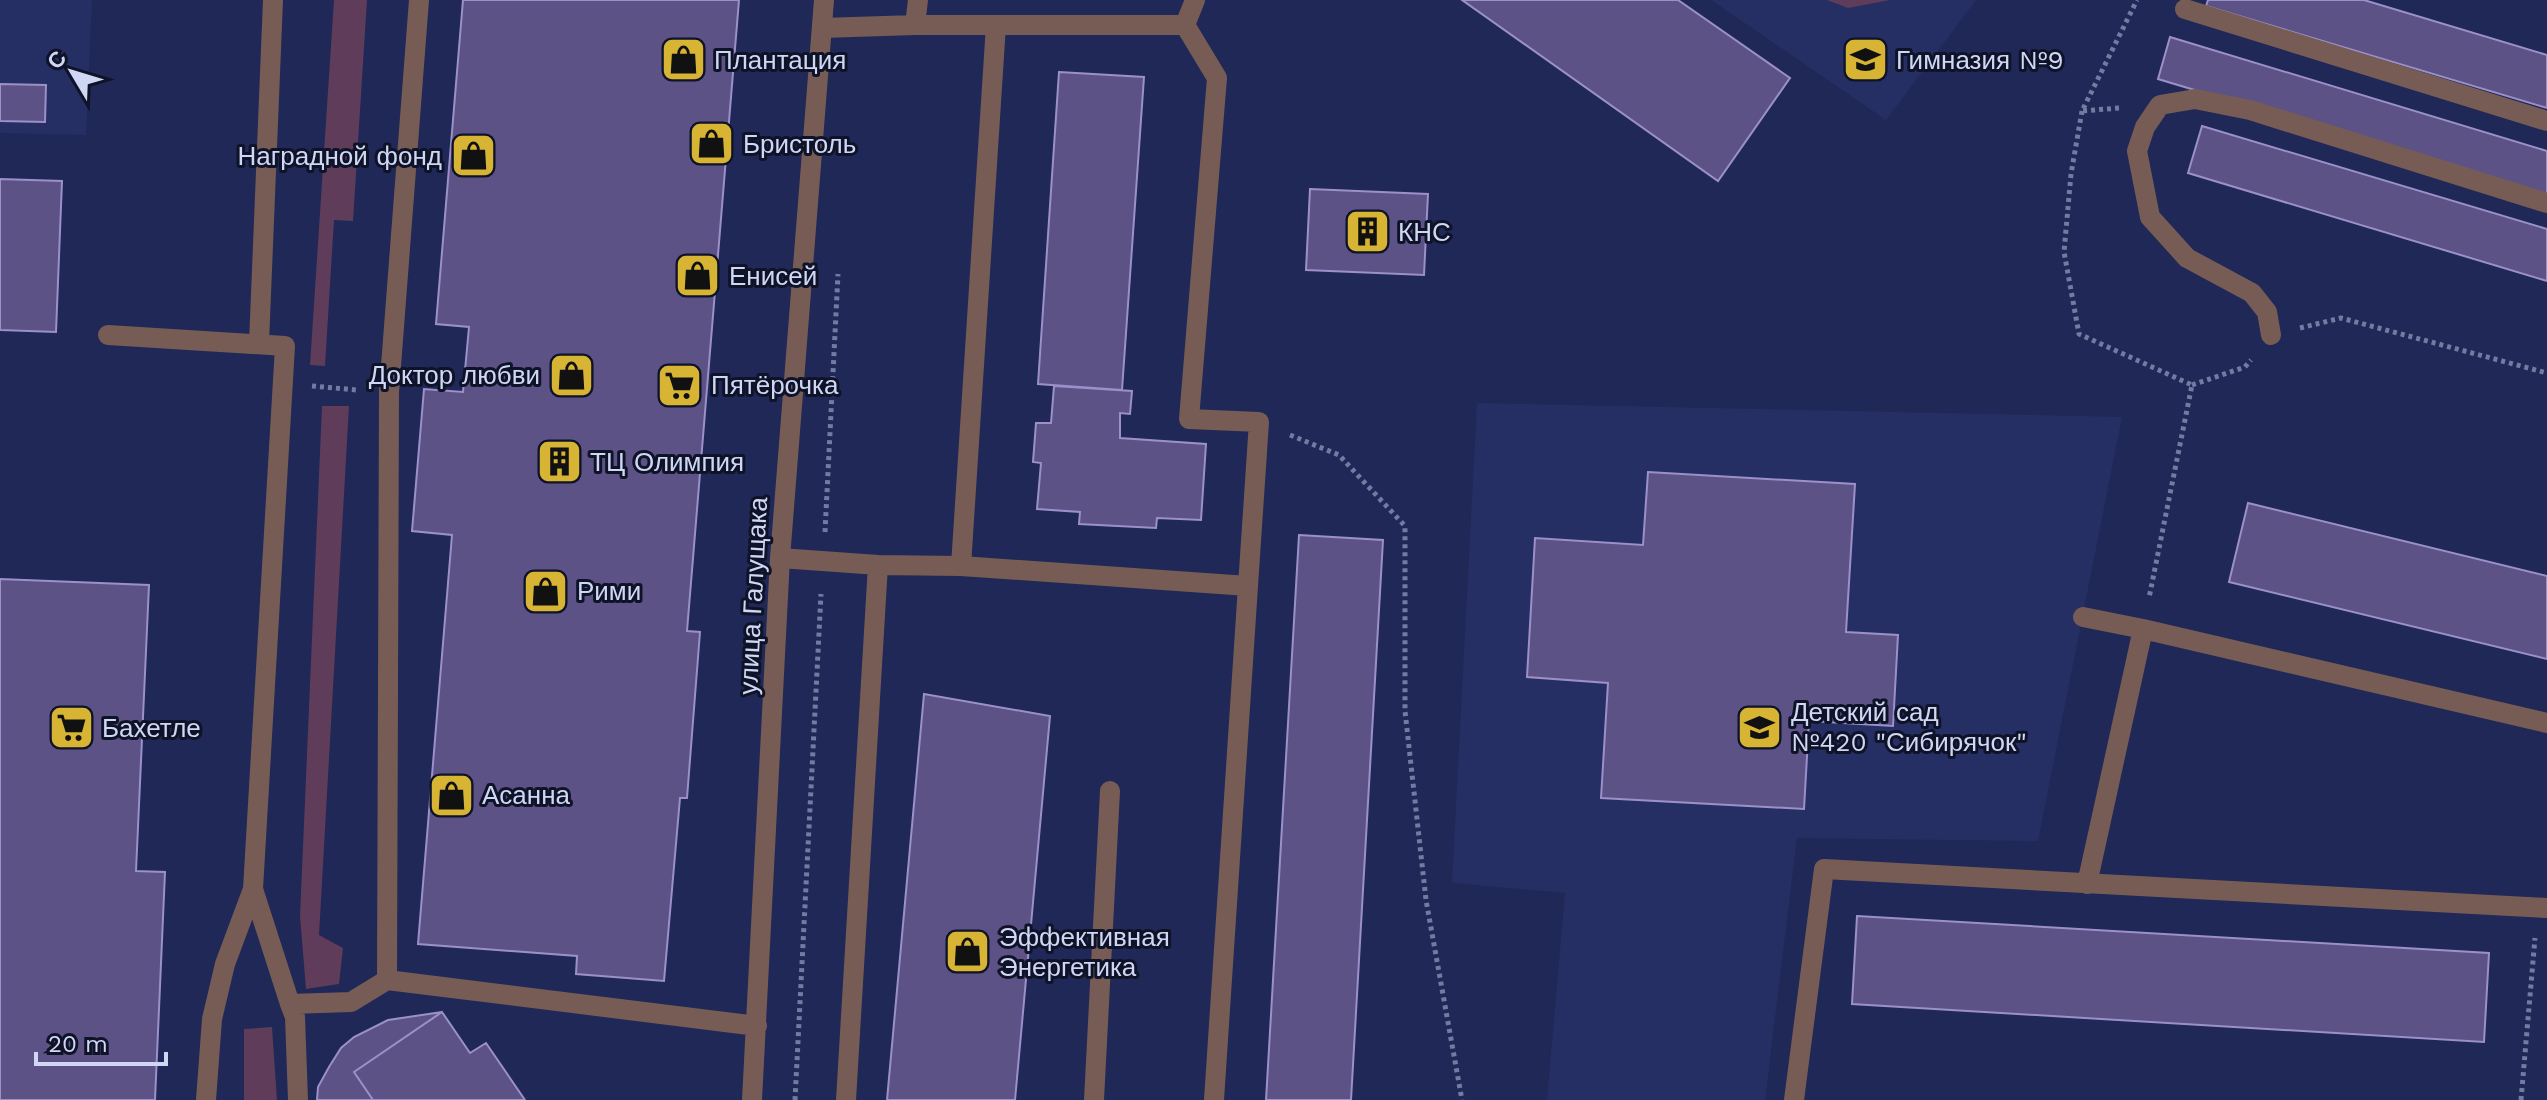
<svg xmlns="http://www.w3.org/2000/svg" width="2547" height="1100" viewBox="0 0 2547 1100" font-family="'Work Sans',sans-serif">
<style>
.built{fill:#262f64}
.green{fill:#5f3c5a}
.building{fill:#5d5286;stroke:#9b90c9;stroke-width:2}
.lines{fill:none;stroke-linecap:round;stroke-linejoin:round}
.path{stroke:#727ba1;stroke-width:5;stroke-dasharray:4 4;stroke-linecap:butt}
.minor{stroke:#775c55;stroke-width:20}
.labels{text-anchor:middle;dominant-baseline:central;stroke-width:6;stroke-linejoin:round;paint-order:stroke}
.poi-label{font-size:26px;fill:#cfd7f5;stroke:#0f1328;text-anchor:start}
.street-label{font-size:26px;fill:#cfd7f5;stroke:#0f1328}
</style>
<rect width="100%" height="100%" fill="#1f2856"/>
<!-- built -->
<path class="built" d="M 0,0 L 92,0 L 86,135 L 0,133 Z
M 1711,0 L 1976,0 L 1886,120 Z
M 1477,403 L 2122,417 L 2038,841 L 1797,838 L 1765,1100 L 1547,1100 L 1565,893 L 1452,883 Z"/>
<!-- green -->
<path class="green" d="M 334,0 L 367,0 L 353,221 L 334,220 L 325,366 L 310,365 Z
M 1827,0 L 1890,0 L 1848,8 Z
M 322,406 L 349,406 L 319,935 L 343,948 L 339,984 L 306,989 L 300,916 Z
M 272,1027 L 277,1100 L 244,1100 L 244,1029 Z"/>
<!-- building -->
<path class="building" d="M 463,0 L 739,0 L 687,631 L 700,632 L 687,798 L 680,798 L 664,981 L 576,974 L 577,956 L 418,944 L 452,535 L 412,531 L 424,389 L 463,392 L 469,327 L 436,324 Z
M 1462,0 L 1678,0 L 1790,78 L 1718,181 Z
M 2208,0 L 2364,0 L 2547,55 L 2547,108 L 2206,6 Z
M 2170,37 L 2547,151 L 2547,196 L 2158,79 Z
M 1059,72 L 1144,77 L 1122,390 L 1038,384 Z
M 0,84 L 46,85 L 45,122 L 0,121 Z
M 2202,126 L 2547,229 L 2547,281 L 2188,173 Z
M 0,179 L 62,181 L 56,332 L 0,330 Z
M 1310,189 L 1428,194 L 1424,275 L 1306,270 Z
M 1054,386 L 1132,391 L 1130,414 L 1120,413 L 1120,438 L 1206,444 L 1201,520 L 1157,518 L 1156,528 L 1079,524 L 1080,512 L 1037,509 L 1041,463 L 1033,462 L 1036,423 L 1051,423 Z
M 1648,472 L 1855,484 L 1846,632 L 1898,635 L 1893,726 L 1809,721 L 1804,809 L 1601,798 L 1608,683 L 1527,677 L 1535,538 L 1643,545 Z
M 2248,503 L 2547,576 L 2547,659 L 2229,582 Z
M 1299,535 L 1383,540 L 1351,1100 L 1266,1100 Z
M 0,579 L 149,585 L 136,871 L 165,872 L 155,1100 L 0,1100 Z
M 924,694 L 1050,716 L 1015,1100 L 887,1100 Z
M 1857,916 L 2489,953 L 2484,1042 L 1852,1004 Z
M 442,1012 L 470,1053 L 486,1043 L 525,1100 L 373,1100 L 354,1072 Z
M 442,1012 L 354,1072 L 373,1100 L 317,1100 L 318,1087 L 329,1067 L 341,1048 L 354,1037 L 388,1020 Z"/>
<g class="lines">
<!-- path -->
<path class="path" d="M 2119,108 L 2082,111 L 2137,0
M 2082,111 L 2071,174 L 2064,252 L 2079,334 L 2192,385 L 2149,598
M 2300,328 L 2341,318 L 2547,373
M 2192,385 L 2245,367 L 2251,360
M 312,386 L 357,390
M 1290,435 L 1339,455 L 1405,526 L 1405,711 L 1426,900 L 1462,1100
M 825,532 L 838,274
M 795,1100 L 821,594
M 2521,1100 L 2535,938"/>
<!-- minor -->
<path class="minor" d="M 2185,9 L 2547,121
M 915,25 L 918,0
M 1185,25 L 1217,78 L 1189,419 L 1259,422 L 1248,586
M 822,28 L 915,25 L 1185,25 L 1195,0
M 108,335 L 285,346 L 253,889 L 290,1004
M 2271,335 L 2267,312 L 2252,293 L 2187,258 L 2150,217 L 2137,151 L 2145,127 L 2160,105 L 2195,99 L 2250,110 L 2547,203
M 259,343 L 273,0
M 780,558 L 878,565 L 961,566 L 1248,586 L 1214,1100
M 961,566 L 996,25
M 2083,617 L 2143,629
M 2087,884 L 2143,629 L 2547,723
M 387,980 L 389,392 L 419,0
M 206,1100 L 212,1019 L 225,964 L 253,889
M 298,1100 L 295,1017 L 290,1004 L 351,1002 L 387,980 L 757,1026
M 752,1100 L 780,558 L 824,0
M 846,1100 L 878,565
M 1094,1100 L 1110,791
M 1794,1100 L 1824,869 L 2547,908"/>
</g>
<!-- icons -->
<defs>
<symbol id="shop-square" viewBox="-11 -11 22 22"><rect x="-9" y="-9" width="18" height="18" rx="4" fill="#d8b434" stroke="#0f1328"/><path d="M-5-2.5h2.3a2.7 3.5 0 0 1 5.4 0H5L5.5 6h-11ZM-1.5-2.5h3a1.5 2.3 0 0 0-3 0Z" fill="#111"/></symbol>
<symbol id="school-square" viewBox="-11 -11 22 22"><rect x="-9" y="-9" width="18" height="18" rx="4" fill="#d8b434" stroke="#0f1328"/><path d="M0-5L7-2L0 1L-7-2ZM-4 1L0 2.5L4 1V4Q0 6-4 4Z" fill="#111"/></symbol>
<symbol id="building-square" viewBox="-11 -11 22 22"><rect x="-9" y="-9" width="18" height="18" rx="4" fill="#d8b434" stroke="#0f1328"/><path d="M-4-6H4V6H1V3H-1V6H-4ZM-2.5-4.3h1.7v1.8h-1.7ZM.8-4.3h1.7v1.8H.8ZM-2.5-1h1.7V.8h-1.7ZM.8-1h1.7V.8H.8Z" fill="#111"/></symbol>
<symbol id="supermarket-square" viewBox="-11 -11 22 22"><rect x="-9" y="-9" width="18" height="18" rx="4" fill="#d8b434" stroke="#0f1328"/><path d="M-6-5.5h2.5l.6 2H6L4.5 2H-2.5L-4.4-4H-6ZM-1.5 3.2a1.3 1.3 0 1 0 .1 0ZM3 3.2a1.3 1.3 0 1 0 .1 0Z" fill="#111"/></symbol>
</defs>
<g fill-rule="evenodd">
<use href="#shop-square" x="658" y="34" width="51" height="51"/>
<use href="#school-square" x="1840" y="34" width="51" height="51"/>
<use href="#shop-square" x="686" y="118" width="51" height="51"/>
<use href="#shop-square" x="448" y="130" width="51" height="51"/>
<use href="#building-square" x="1342" y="206" width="51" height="51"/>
<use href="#shop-square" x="672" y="250" width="51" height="51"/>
<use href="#shop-square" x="546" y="350" width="51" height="51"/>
<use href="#supermarket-square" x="654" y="360" width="51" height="51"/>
<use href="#building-square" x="534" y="436" width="51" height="51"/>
<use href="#shop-square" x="520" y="566" width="51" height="51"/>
<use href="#school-square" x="1734" y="702" width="51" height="51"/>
<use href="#supermarket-square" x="46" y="702" width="51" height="51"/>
<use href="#shop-square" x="426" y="770" width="51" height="51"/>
<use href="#shop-square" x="942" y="926" width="51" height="51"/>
</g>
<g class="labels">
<!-- poi labels -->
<g class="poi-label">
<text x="714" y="60">Плантация</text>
<text x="1896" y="60">Гимназия №9</text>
<text x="743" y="144">Бристоль</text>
<text x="442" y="156" text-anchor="end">Наградной фонд</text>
<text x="1398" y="232">КНС</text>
<text x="729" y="276">Енисей</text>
<text x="540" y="375" text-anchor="end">Доктор любви</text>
<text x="711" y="385">Пятёрочка</text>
<text x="590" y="462">ТЦ Олимпия</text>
<text x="577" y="591">Рими</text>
<text x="1791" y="712">Детский сад<tspan x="1791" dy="30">№420 "Сибирячок"</tspan></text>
<text x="102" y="728">Бахетле</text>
<text x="482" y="795">Асанна</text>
<text x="999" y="937">Эффективная<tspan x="999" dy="30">Энергетика</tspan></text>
</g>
<!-- street labels -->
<g class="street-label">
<text transform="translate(753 596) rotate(-87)">улица Галущака</text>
</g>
</g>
<!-- north arrow -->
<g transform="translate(72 72) rotate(308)" stroke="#0f1328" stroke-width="6" paint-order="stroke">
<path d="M0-6L14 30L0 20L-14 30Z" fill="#cfd7f5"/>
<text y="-12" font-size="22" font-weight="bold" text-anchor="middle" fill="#cfd7f5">С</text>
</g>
<!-- scale -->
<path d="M36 1052v12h130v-12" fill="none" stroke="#cfd7f5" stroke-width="4"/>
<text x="48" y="1052" font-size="24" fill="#cfd7f5" stroke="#0f1328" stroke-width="6" paint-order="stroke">20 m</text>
</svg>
